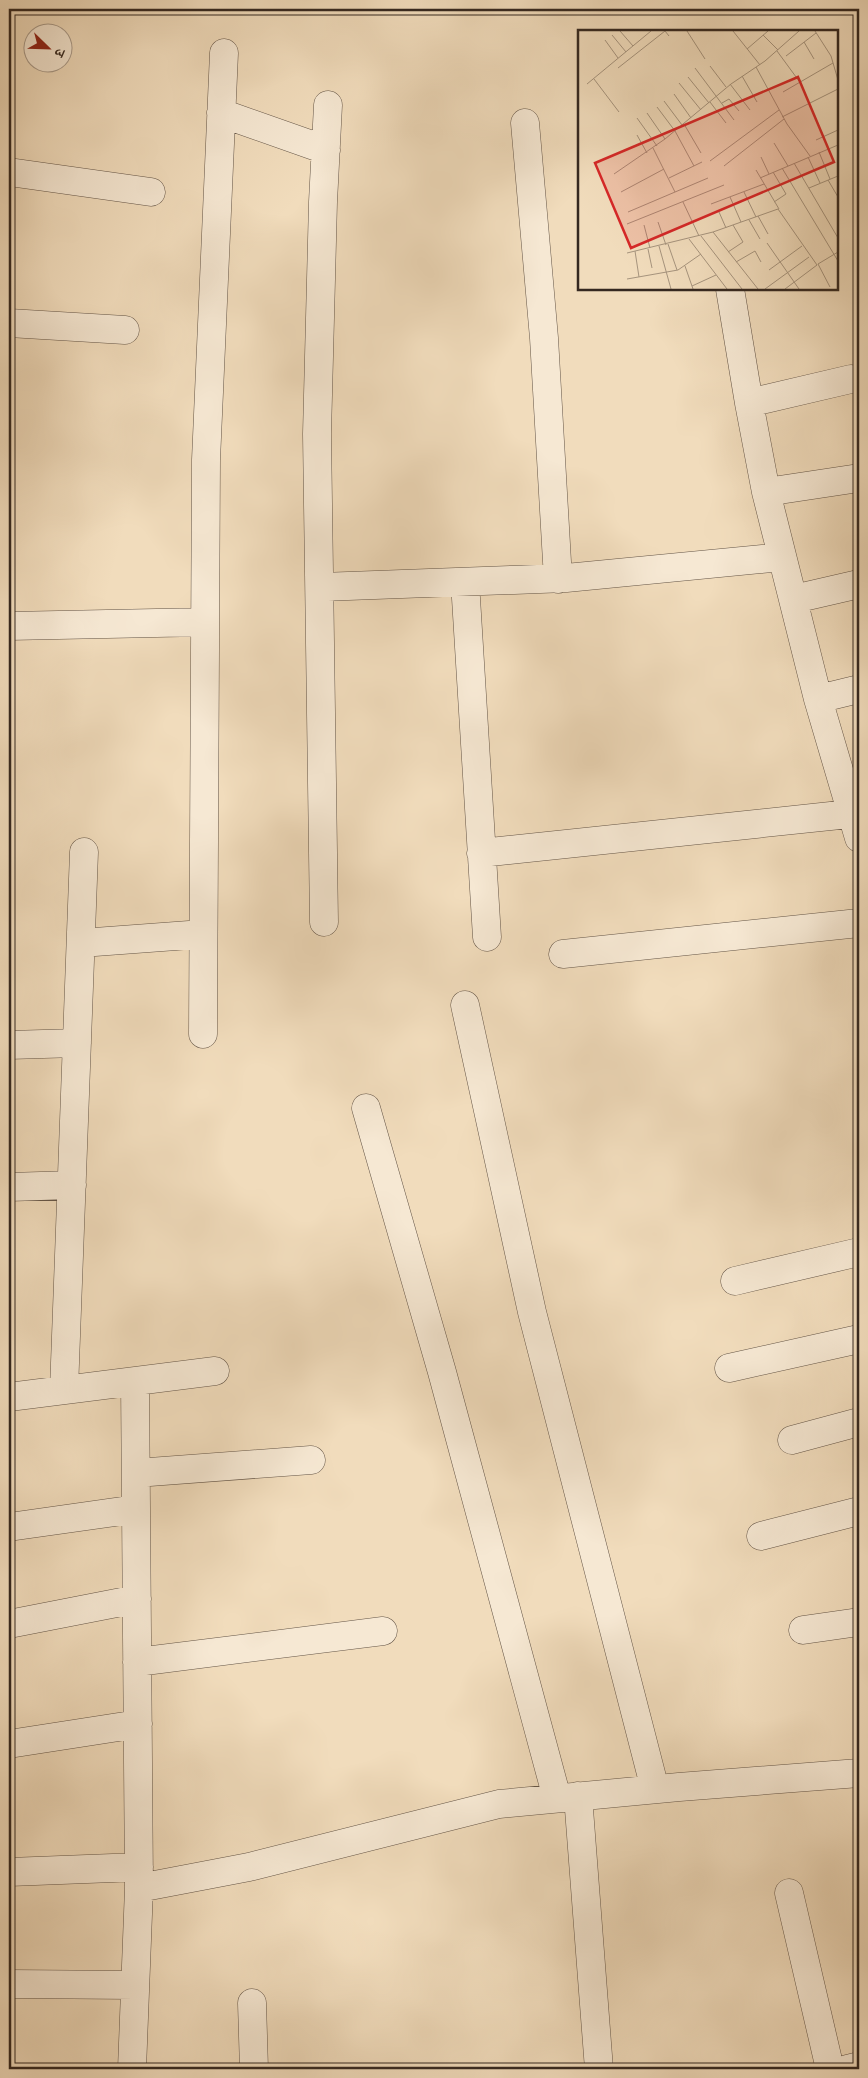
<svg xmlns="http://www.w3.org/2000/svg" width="868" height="2078" viewBox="0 0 868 2078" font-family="'IM FELL Great Primer','Noto Serif Devanagari',serif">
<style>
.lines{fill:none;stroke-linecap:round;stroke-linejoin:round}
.street-casing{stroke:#645547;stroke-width:29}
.street{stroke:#f6e8d3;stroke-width:28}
.inset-road{fill:none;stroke:#a6947e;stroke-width:1}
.view{fill:#d62828;fill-opacity:0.15;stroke:#d62828;stroke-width:2.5}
.inset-edge{fill:none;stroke:#352820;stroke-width:2.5}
</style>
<rect width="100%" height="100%" fill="#f1dcbc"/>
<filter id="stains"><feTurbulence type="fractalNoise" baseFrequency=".004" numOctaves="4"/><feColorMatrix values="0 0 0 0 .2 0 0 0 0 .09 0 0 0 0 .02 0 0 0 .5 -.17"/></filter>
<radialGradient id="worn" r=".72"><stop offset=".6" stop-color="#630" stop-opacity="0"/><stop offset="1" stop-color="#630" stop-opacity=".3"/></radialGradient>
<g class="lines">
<defs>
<path id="street" d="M 221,113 L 326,150
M 525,123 L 544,338 L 558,579
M 9,172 L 151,192
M 730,289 L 749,403 L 766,492 L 818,699 L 859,838
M 9,323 L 125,330
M 749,403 L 851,379
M 766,492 L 859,478
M 465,582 L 487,937
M 321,587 L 566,578 L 782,557
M 794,599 L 859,584
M 9,626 L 205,622
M 818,699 L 859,689
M 481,853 L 859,813
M 324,922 L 317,434 L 323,202 L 328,105
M 81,943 L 203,934
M 563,954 L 859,923
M 465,1005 L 532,1312 L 655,1789
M 203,1034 L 206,460 L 224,53
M 9,1045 L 77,1043
M 366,1108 L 442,1372 L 557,1798
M 9,1187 L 72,1185
M 735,1281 L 859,1252
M 729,1368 L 859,1339
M 64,1390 L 84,852
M 9,1397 L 215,1371
M 792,1440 L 859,1422
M 136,1473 L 311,1460
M 9,1527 L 136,1509
M 761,1536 L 859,1511
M 9,1624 L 137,1599
M 803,1630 L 859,1622
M 137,1662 L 383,1631
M 9,1744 L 138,1724
M 578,1796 L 599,2069
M 9,1872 L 139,1867
M 139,1888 L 249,1867 L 499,1804 L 679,1787 L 859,1773
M 789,1893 L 830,2069
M 9,1984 L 135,1985
M 252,2003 L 254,2069
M 132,2069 L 139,1888 L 135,1381
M 847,2069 L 859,2066"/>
</defs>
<!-- street casing -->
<use href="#street" class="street-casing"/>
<!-- street -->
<use href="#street" class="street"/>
</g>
<!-- overview -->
<g transform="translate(578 30)">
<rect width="260" height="260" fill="#f1dcbc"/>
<path class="inset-road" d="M 42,1 L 55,16M 109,1 L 127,29M 155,1 L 182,35M 237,1 L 253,26 L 260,50M 34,5 L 48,22M 185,5 L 200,20M 27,10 L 40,28M 226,12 L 236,29M 169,19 L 190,1M 199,21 L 221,51M 208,26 L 238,3M 132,36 L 148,57M 178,37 L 209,94 L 232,126M 40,38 L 87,1 L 91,6M 117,38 L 156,90M 164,46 L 179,72M 110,47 L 131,73M 16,49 L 41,82M 101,53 L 123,80M 9,54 L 73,1M 152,54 L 172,80M 205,62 L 255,33M 96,64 L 113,88M 86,71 L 104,95M 132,72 L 148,93M 144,73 L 151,69 L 161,81M 79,77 L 97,101 L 116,136M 69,83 L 87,109M 204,87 L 260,59M 59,88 L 79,116M 106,94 L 123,123M 59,105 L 69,123M 238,110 L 260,100M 196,113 L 210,136M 75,118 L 97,162M 241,122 L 252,149M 183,127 L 191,144M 230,127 L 242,153M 132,131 L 201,80M 216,133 L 260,208M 146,136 L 206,89M 204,138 L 260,231M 178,140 L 201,179M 195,142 L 208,164 L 196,172M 36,144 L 87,109 L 153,54 L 187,31 L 221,1M 91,148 L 124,132M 182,148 L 260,115M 250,150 L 260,167M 231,158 L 260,146M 43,162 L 86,139M 166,162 L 178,187M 152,167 L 163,192M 105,172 L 121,206M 133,174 L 186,154M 50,182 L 130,148M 141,182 L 148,198M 180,186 L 190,204M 171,190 L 182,209M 80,192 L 88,215M 49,194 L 146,155M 66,195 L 72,218M 135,202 L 180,259M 123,206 L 164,259M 111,209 L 149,259M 189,213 L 221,259M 90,214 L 99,240M 81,216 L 93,259M 70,219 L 74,238M 57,221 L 61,247M 150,222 L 165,212 L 155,195M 49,223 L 135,202 L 200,179 L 239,235M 158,232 L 177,221 L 183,232M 107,236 L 115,259M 191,240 L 224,216M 49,249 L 100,240 L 123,224M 114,256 L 138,245M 252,257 L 240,234 L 260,222M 187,259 L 231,227M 207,259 L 239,235"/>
<path class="view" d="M 220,47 L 256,132 L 53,218 L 17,133 Z"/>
<rect width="260" height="260" class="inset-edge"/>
</g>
<!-- margin -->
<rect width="868" height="2078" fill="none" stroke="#f1dcbc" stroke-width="30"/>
<rect x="10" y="10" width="848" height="2058" fill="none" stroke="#352820" stroke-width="2.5"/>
<rect x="15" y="15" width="838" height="2048" fill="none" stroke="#352820"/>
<!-- north arrow -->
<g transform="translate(48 48) rotate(113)"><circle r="24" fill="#f6e8d3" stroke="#a99b8b"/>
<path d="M0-4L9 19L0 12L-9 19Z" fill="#8f2418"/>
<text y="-8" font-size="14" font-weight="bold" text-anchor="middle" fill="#352820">उ</text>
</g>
<rect width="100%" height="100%" filter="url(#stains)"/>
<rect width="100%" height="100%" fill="url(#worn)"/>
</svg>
